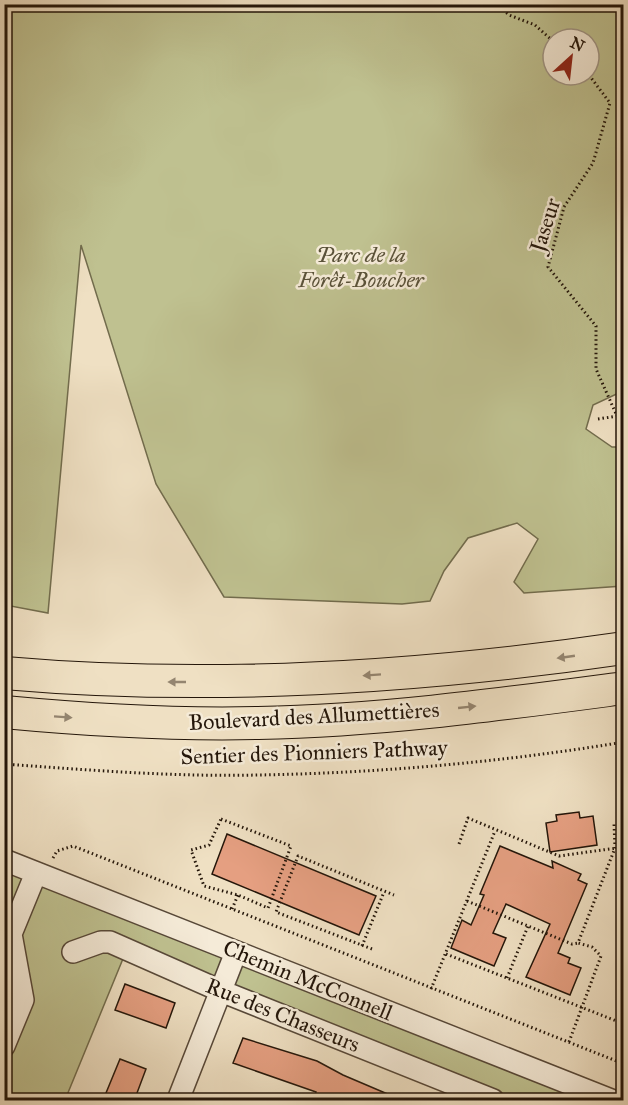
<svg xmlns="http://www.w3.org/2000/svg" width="628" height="1105" viewBox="0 0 628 1105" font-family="'IM FELL Great Primer',serif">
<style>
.green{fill:#bfc190;stroke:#726c4d;stroke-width:1.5;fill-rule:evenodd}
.building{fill:#e59f81;stroke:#24160a;stroke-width:1.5}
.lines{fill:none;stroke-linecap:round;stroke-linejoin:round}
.minor-casing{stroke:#574838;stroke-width:24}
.highway-casing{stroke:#24160a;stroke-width:34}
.path{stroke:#24160a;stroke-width:3;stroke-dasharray:1.5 3;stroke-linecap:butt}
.minor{stroke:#f5ebd8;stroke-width:21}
.highway{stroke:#efe0c3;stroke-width:32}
.oneway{fill:#948570}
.labels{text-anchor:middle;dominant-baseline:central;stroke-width:5;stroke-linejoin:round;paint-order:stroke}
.street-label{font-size:22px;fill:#24160a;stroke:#f5ebd8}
.park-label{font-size:22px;font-style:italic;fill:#5a5239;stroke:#f5ebd8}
</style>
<rect width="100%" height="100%" fill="#efe0c3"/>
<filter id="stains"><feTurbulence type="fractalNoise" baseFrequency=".00333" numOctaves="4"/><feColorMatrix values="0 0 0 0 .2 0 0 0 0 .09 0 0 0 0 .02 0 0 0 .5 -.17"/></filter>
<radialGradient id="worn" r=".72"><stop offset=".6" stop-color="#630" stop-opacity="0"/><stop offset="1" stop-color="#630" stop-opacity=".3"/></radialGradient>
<!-- green -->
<path class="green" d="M 4,5 L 623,5 L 623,391 L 593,405 L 586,429 L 612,447 L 623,447 L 623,586 L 524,593 L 514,582 L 538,539 L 517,523 L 468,538 L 444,571 L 430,601 L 402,604 L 224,597 L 156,484 L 81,245 L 48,613 L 5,605 ZM 553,39 L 589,39 L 589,75 L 553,75 Z
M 4,860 L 606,1100 L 495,1100 L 127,949 L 65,1100 L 5,1100 Z"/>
<!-- building -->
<path class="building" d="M 579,812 L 580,818 L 593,816 L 597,845 L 550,852 L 546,823 L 557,821 L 556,815 Z
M 227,834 L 376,896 L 359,935 L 212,874 Z
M 500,846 L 553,868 L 552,861 L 581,874 L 578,880 L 587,884 L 558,953 L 570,958 L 568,963 L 581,968 L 570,995 L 526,977 L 550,924 L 506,904 L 493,933 L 506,938 L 494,966 L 451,948 L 462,920 L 471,925 L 484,895 L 480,894 Z
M 125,984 L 175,1003 L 166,1028 L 115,1010 Z
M 243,1038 L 317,1061 L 343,1075 L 404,1101 L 326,1101 L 315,1095 L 316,1092 L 233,1063 Z
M 120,1059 L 146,1069 L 134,1101 L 107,1101 L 109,1095 L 106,1093 Z"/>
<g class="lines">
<defs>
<path id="minor" d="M 4,860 L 611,1100
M 73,952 L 101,942 L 110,942 L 221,991 L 493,1100
M 4,1046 L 23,1000 L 11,934 L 36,873
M 178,1100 L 236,952"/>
<path id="highway" d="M 4,673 C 211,691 419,678 624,648
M 4,712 C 89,720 173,725 258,723 C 380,721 503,704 624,688"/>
</defs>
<!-- minor casing -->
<use href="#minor" class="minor-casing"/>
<!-- highway casing -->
<use href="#highway" class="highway-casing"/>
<!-- path -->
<path class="path" d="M 496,4 L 509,15 L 535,25 L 553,41
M 589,75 L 610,103 L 593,163 L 564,207 L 548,267 L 596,326 L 596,369 L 617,416
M 598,419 L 624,415
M 4,764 C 89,770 174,777 258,775 C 380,773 503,762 624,742
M 221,819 L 291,846 L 268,908 L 238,895 L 204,886 L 191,850 L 209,845 Z
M 459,844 L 468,818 L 559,856 L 624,847
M 53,858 L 57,851 L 73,846 L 624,1064
M 467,901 L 572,944 L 578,943
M 232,909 L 238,895
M 362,946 L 384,892
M 372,949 L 276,912 L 298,856 L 394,895
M 446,954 L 624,1024
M 507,978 L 528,926
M 431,989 L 495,831
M 569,1042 L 601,956 L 592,947 L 578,943 L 615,848 L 614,823"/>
<!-- minor -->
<use href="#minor" class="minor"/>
<!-- highway -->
<use href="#highway" class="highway"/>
</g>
<!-- one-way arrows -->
<defs><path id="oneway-solid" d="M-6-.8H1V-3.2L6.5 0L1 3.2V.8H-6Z" transform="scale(1.5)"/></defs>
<g class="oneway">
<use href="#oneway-solid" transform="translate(566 657) rotate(172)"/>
<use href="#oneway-solid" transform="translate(372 675) rotate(176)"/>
<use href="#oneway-solid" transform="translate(177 682) rotate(180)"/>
<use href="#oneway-solid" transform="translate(467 707) rotate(-6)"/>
<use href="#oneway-solid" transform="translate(63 717) rotate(4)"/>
</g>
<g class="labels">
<!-- street labels -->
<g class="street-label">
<text transform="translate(545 225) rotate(-72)">Jaseur</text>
<text transform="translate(314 716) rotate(-3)">Boulevard des Allumettières</text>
<text transform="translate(314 752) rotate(-2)">Sentier des Pionniers Pathway</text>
<text transform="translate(308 980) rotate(22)">Chemin McConnell</text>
<text transform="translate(283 1015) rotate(22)">Rue des Chasseurs</text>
</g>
<!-- park labels -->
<g class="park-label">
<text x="361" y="254">Parc de la<tspan x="361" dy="25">Forêt-Boucher</tspan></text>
</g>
</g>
<!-- margin -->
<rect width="628" height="1105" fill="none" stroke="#efe0c3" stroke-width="24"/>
<rect x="6" y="6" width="616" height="1093" fill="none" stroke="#24160a" stroke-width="3"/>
<rect x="12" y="12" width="604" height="1081" fill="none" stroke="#24160a" stroke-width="1.5"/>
<!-- north arrow -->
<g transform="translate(571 57) rotate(27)"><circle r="28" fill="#f5ebd8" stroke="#a19686" stroke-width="1.5"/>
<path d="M0-4.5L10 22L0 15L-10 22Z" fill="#8f2418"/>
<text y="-9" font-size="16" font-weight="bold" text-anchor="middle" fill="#24160a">N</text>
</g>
<rect width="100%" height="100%" filter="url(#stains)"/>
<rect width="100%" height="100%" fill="url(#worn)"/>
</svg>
